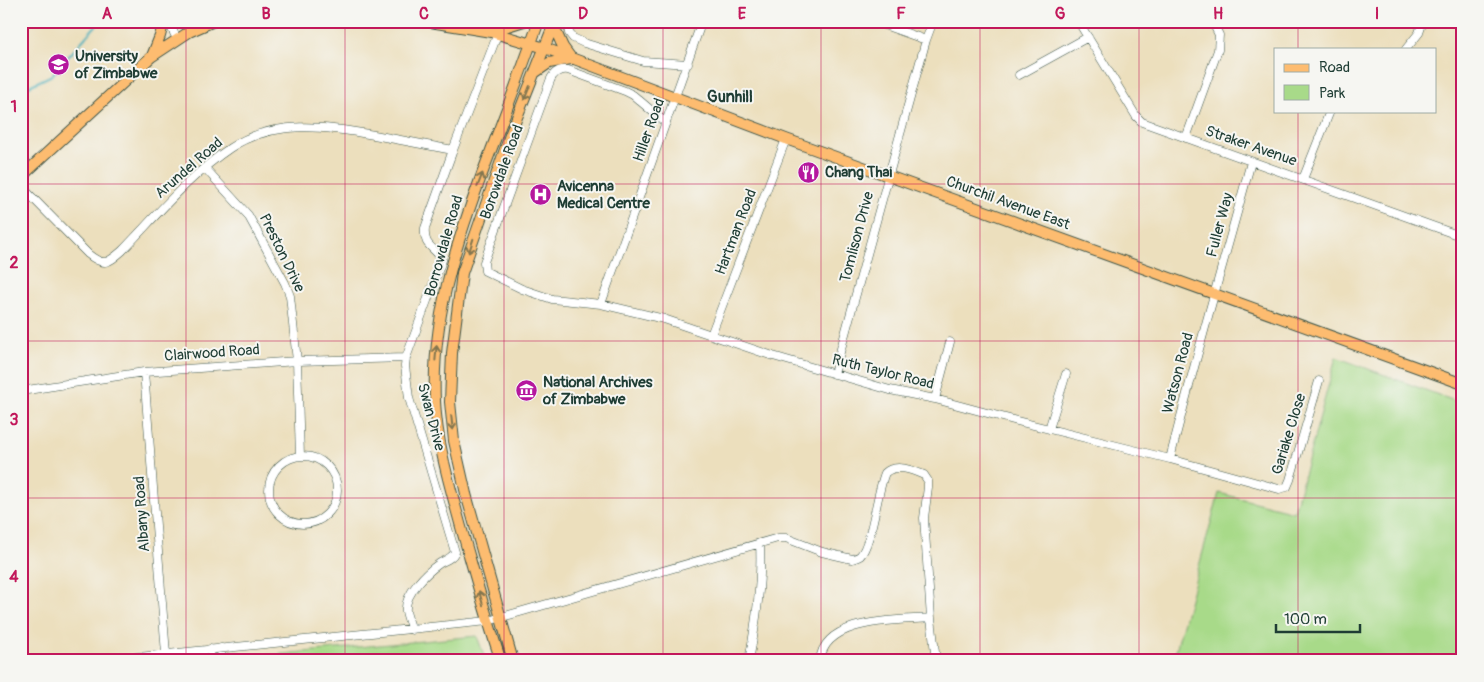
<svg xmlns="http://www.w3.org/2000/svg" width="1484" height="682" viewBox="0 0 1484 682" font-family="Pangolin,sans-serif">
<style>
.green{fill:#a8da89;stroke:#648c5e}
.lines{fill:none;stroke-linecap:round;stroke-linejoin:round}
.stream{stroke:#41b0bd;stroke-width:2}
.minor-casing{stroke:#3e5549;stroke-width:9}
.major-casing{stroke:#3e5549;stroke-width:12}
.minor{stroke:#fff;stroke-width:8}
.major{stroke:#fdbc70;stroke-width:10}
.oneway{stroke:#83764f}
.grid{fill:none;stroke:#c2185b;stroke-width:1;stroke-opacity:0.55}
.labels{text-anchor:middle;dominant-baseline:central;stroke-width:4;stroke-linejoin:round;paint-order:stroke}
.poi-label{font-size:15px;font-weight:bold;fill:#1f3d34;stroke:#f6f6f2;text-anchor:start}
.street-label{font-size:15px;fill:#1f3d34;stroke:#f6f6f2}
.neighbourhood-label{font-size:16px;font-weight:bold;fill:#1f3d34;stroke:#f6f6f2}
.neatline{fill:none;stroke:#c2185b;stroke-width:2}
.grid-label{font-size:16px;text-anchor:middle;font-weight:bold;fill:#c2185b}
</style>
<rect width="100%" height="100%" fill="#f6f6f2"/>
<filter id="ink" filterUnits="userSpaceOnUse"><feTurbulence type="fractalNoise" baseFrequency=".02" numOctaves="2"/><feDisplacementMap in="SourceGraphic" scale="10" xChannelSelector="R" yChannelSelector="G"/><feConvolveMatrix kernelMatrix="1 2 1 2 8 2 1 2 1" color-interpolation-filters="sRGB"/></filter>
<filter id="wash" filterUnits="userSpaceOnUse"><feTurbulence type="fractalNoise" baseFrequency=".0096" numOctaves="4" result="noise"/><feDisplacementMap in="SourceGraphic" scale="20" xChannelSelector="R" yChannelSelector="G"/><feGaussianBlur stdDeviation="1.12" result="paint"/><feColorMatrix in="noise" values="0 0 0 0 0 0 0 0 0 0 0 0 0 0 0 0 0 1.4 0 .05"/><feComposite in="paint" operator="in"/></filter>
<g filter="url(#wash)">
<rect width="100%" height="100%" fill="#ecdfbd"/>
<!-- green -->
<path class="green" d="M 1336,357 L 1463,404 L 1463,661 L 1173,661 L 1219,493 L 1294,512 Z
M 477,636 L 486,661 L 206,661 Z"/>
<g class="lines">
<!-- stream -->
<path class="stream" d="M 21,90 L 52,75 L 100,21"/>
</g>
</g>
<g filter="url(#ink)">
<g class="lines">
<defs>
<path id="minor" d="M 168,21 L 177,39
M 568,21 L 569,33 L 573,38 L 584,43 L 643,61 L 688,64
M 873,21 L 926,40
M 1078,21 L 1136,116 L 1142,122 L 1463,237
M 1406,49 L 1419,33 L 1423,21
M 1019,75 L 1088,37
M 666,123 L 633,95 L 625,91 L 568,70 C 559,69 553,73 550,81 L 484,262 L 485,271 L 522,289 L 552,299 L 601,304 L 664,319 L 773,356 L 890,390 L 935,399 L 1017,421 L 1170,459 L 1279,489 L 1287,487 L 1290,480 L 1319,381
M 1186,138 L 1218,50 L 1219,35 L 1212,21
M 205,168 L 248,215 L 285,283 L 290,296 L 297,361 L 300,456
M 1303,179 L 1330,111
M 21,186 L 88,254 C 104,267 108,263 122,251 C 155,217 191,174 230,148 C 274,119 325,126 374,135 C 400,140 426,145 453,150
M 601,304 L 702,21
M 711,335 L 786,139
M 144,372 L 166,654
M 834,374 L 926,40 L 933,21
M 21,391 L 144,372 L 297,361 L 406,358
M 935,399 L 950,342
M 1049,429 L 1066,374
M269 490a34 34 0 1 1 68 0a34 34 0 1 1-68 0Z
M 1170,459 C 1195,359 1224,261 1251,162
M 931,618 L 936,661
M 412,630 C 410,624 407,617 406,611 C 404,594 427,572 440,563 C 446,560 452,558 455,552 L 409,398 L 405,366 L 406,358 L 442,260 C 435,246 423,248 425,228 L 453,150 L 498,33
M 221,648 L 222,661
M 210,649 L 211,661
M 100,661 L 488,621 L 778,538 L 786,538 L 822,552 L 852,559 C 856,558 857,558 860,556 C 872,544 877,491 885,473 C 895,463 912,470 924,475 L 928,481 L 928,487 L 924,518 L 931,618 C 898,621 824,617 820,661
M 749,661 C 756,622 762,582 760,543"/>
<path id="major" d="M 177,21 L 188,24 L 201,25
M 424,21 L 491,32 L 545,48 L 786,139 L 1463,384
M 553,25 L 563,47 L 571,58
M 492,31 L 524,21
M 152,56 L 160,36 L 164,21
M 536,72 L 549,63 L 571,59
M 21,177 L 151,57 L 189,32 L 214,21
M 501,661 C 486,617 474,572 461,527 C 450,486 437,444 435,401 C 431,311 461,228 493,145 C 509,104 524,63 539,21
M 513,661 L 466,494 L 454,441 L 450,402 L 452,353 L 462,273 L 510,135 L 555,21"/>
</defs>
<!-- minor casing -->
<use href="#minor" class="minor-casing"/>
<!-- major casing -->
<use href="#major" class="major-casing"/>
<!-- minor -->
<use href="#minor" class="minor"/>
<!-- major -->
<use href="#major" class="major"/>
</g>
<!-- one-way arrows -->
<defs><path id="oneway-shaft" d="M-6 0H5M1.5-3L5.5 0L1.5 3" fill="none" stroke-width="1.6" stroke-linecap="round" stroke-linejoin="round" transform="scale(1.25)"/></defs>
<g class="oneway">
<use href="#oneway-shaft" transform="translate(527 93) rotate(112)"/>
<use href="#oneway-shaft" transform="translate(480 180) rotate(-69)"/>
<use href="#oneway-shaft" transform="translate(471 246) rotate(108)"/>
<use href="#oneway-shaft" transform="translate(436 353) rotate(-85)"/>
<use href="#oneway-shaft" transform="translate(452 423) rotate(84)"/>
<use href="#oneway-shaft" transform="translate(481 598) rotate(-106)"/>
</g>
</g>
<!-- grid -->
<path class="grid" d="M 186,21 L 186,661M 345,21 L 345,661M 504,21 L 504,661M 663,21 L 663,661M 821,21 L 821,661M 980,21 L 980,661M 1139,21 L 1139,661M 1298,21 L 1298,49M 1298,111 L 1298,661M 21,184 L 1463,184M 21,341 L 1463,341M 21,498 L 1463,498"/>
<!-- icons -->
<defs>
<symbol id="university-disc" viewBox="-11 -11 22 22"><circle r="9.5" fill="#b5179e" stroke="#f6f6f2"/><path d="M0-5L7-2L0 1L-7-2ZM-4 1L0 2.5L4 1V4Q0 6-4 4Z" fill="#fff"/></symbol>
<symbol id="restaurant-disc" viewBox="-11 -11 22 22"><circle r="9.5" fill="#b5179e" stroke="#f6f6f2"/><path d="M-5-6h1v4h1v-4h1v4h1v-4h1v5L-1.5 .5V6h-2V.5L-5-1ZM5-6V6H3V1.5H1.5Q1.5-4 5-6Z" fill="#fff"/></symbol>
<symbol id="hospital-disc" viewBox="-11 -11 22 22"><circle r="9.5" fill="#b5179e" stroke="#f6f6f2"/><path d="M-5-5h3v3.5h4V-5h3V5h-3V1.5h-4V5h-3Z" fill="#fff"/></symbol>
<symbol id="museum-disc" viewBox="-11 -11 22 22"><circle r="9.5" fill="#b5179e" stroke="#f6f6f2"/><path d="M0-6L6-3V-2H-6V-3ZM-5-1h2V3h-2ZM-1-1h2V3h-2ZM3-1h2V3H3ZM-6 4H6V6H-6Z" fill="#fff"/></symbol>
</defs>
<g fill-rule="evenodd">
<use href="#university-disc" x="46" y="52" width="25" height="25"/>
<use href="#restaurant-disc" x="796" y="160" width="25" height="25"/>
<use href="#hospital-disc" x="528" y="182" width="25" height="25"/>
<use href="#museum-disc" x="514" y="378" width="25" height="25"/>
</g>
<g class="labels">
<!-- poi labels -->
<g class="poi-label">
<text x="75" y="56">University<tspan x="75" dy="17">of Zimbabwe</tspan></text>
<text x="825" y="172">Chang Thai</text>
<text x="557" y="186">Avicenna<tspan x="557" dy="17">Medical Centre</tspan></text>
<text x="543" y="382">National Archives<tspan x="543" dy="17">of Zimbabwe</tspan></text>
</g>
<!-- street labels -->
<g class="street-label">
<text transform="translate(649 130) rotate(-70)">Hiller Road</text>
<text transform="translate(1251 146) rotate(19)">Straker Avenue</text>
<text transform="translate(189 168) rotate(-41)">Arundel Road</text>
<text transform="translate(502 172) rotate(-70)">Borowdale Road</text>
<text transform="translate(1008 203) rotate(20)">Churchil Avenue East</text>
<text transform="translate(1220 225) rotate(-75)">Fuller Way</text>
<text transform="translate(736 232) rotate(-69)">Hartman Road</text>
<text transform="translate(857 237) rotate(-75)">Tomlison Drive</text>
<text transform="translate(444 246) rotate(-74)">Borrowdale Road</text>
<text transform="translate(282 253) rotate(64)">Preston Drive</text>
<text transform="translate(212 353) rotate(-4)">Clairwood Road</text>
<text transform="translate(883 372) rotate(14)">Ruth Taylor Road</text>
<text transform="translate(1178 373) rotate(-75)">Watson Road</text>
<text transform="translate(431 417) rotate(75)">Swan Drive</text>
<text transform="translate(1289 434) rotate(-73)">Gariake Close</text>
<text transform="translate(142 514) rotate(-94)">Albany Road</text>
</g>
<!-- neighbourhood labels -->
<g class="neighbourhood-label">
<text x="730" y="97">Gunhill</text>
</g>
</g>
<!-- margin -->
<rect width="1484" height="682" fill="none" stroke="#f6f6f2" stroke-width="55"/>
<!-- legend -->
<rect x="1274" y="48" width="162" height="65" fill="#f6f6f2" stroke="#a0aca6"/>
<rect x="1284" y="64" width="25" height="8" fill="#fdbc70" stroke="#a0aca6"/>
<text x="1319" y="72" font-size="15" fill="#1f3d34">Road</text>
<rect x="1284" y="85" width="25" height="15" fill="#a8da89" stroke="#a0aca6"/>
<text x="1319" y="98" font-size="15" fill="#1f3d34">Park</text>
<!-- scale -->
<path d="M1276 624v8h84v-8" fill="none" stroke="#1f3d34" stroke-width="2.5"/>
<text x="1284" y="624" font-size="15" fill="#1f3d34" stroke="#f6f6f2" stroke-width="4" paint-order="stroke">100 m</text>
<rect x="28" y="28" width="1428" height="626" class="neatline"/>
<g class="grid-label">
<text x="107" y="19">A</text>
<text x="266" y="19">B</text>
<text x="424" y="19">C</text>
<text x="583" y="19">D</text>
<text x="742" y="19">E</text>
<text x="901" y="19">F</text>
<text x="1060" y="19">G</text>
<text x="1218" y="19">H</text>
<text x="1377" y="19">I</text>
<text x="14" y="112">1</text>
<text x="14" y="268">2</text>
<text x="14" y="425">3</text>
<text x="14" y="582">4</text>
</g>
</svg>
